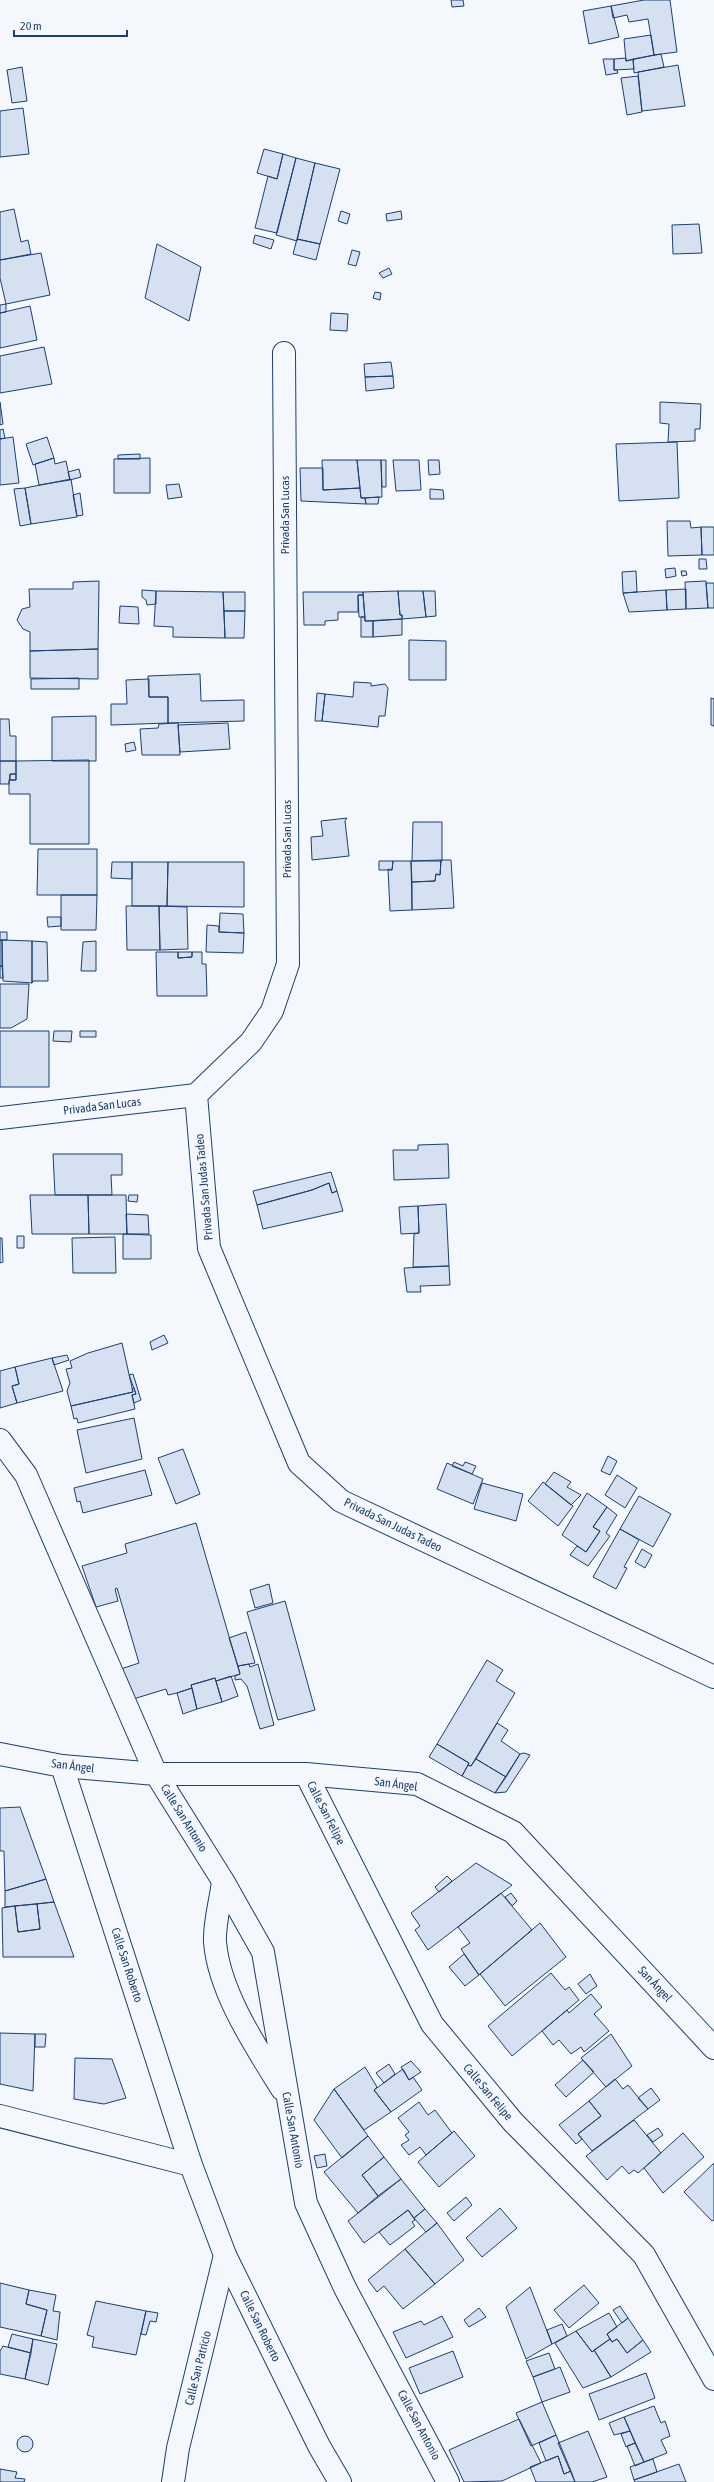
<svg xmlns="http://www.w3.org/2000/svg" width="714" height="2482" viewBox="0 0 714 2482" font-family="'Asap Condensed',sans-serif">
<style>
.building{fill:#d5e0f0;stroke:#1d3f73}
.lines{fill:none;stroke-linecap:round;stroke-linejoin:round}
.minor-casing{stroke:#1d3f73;stroke-width:24}
.secondary-casing{stroke:#1d3f73;stroke-width:24}
.minor{stroke:#f4f7fb;stroke-width:22}
.secondary{stroke:#f4f7fb;stroke-width:22}
.labels{text-anchor:middle;dominant-baseline:central;stroke-width:3;stroke-linejoin:round;paint-order:stroke}
.street-label{font-size:12px;fill:#1d3f73;stroke:#f4f7fb}
</style>
<rect width="100%" height="100%" fill="#f4f7fb"/>
<!-- building -->
<path class="building" d="M 451,0 L 463,0 L 464,6 L 452,7 Z
M 644,0 L 670,0 L 677,52 L 654,55 L 648,19 L 629,22 L 627,15 L 613,18 L 611,6 Z
M 611,6 L 619,37 L 589,44 L 583,11 Z
M 651,35 L 654,55 L 626,61 L 624,39 Z
M 661,54 L 664,67 L 634,73 L 633,59 Z
M 626,58 L 626,61 L 633,59 L 634,69 L 614,70 L 614,59 Z
M 603,59 L 614,59 L 614,70 L 617,70 L 618,73 L 606,75 Z
M 678,65 L 685,106 L 642,111 L 638,72 Z
M 22,67 L 27,101 L 12,103 L 7,70 Z
M 638,76 L 642,112 L 627,115 L 621,78 Z
M 23,108 L 29,154 L 0,157 L 0,111 Z
M 264,149 L 283,154 L 277,179 L 257,173 Z
M 283,154 L 296,158 L 277,233 L 255,228 L 268,176 L 277,179 Z
M 296,158 L 315,163 L 297,241 L 276,235 Z
M 315,163 L 340,169 L 320,244 L 297,239 Z
M 14,209 L 21,242 L 28,240 L 31,254 L 0,260 L 0,212 Z
M 341,211 L 350,214 L 347,224 L 338,221 Z
M 401,211 L 402,219 L 387,221 L 386,214 Z
M 699,224 L 702,253 L 673,254 L 672,225 Z
M 255,235 L 274,240 L 271,249 L 253,243 Z
M 297,239 L 320,244 L 316,260 L 293,254 Z
M 157,244 L 201,267 L 189,321 L 145,298 Z
M 352,250 L 360,252 L 356,266 L 348,264 Z
M 41,253 L 50,295 L 6,304 L 0,278 L 0,260 Z
M 389,268 L 392,274 L 383,278 L 379,273 Z
M 375,292 L 381,293 L 380,300 L 373,298 Z
M 6,304 L 6,312 L 0,313 L 0,305 Z
M 30,306 L 37,340 L 0,348 L 0,313 Z
M 331,313 L 348,314 L 347,331 L 330,330 Z
M 44,347 L 52,384 L 0,393 L 0,356 Z
M 391,362 L 393,376 L 365,377 L 364,364 Z
M 393,376 L 394,388 L 366,391 L 365,377 Z
M 0,402 L 3,424 L 0,425 Z
M 660,402 L 701,404 L 700,429 L 695,429 L 695,441 L 668,442 L 669,424 L 660,423 Z
M 3,429 L 5,438 L 0,439 L 0,430 Z
M 13,437 L 19,483 L 0,485 L 0,439 Z
M 47,437 L 54,458 L 33,465 L 26,444 Z
M 677,442 L 679,498 L 619,501 L 616,444 Z
M 140,454 L 140,459 L 118,459 L 118,455 Z
M 54,458 L 55,464 L 66,461 L 70,480 L 39,485 L 35,464 Z
M 150,458 L 150,493 L 114,493 L 114,459 Z
M 322,460 L 357,460 L 360,488 L 323,490 Z
M 357,460 L 381,460 L 382,497 L 361,498 Z
M 381,460 L 386,460 L 386,487 L 382,487 Z
M 393,460 L 419,460 L 421,490 L 396,491 Z
M 428,460 L 439,460 L 440,474 L 429,475 Z
M 300,468 L 323,468 L 323,490 L 360,488 L 361,498 L 365,498 L 366,504 L 301,501 Z
M 79,469 L 81,477 L 70,480 L 68,472 Z
M 71,479 L 77,517 L 31,524 L 25,488 Z
M 179,484 L 182,497 L 168,499 L 166,485 Z
M 25,488 L 31,524 L 20,526 L 14,489 Z
M 430,489 L 443,490 L 444,499 L 430,499 Z
M 80,493 L 83,515 L 77,516 L 73,495 Z
M 379,497 L 378,504 L 366,504 L 365,498 Z
M 667,521 L 690,521 L 691,528 L 701,527 L 702,555 L 668,556 Z
M 701,527 L 714,527 L 714,555 L 702,555 Z
M 699,559 L 706,559 L 707,569 L 699,569 Z
M 675,568 L 676,576 L 666,578 L 665,569 Z
M 636,571 L 637,592 L 623,593 L 622,572 Z
M 681,571 L 686,571 L 687,575 L 682,576 Z
M 99,581 L 98,649 L 30,651 L 30,632 L 23,629 L 17,620 L 22,609 L 30,607 L 29,589 L 73,589 L 73,582 Z
M 706,581 L 708,608 L 686,609 L 685,582 Z
M 706,583 L 714,583 L 714,608 L 708,608 Z
M 686,589 L 686,609 L 667,610 L 666,590 Z
M 142,590 L 156,591 L 156,604 L 147,605 L 146,600 L 142,597 Z
M 666,590 L 667,610 L 629,612 L 623,593 Z
M 156,591 L 223,592 L 225,638 L 173,637 L 173,627 L 154,626 Z
M 398,591 L 423,591 L 426,617 L 402,619 L 402,615 L 400,615 Z
M 398,591 L 400,615 L 402,615 L 402,619 L 365,621 L 363,592 Z
M 423,591 L 435,591 L 436,616 L 426,617 Z
M 223,592 L 245,592 L 245,611 L 224,611 Z
M 303,592 L 363,592 L 363,595 L 358,595 L 358,612 L 338,612 L 338,620 L 325,621 L 325,625 L 304,625 Z
M 358,595 L 363,595 L 365,617 L 359,617 Z
M 120,606 L 138,607 L 139,624 L 119,623 Z
M 224,611 L 245,611 L 244,638 L 225,638 Z
M 361,617 L 365,617 L 365,621 L 373,621 L 373,637 L 361,637 Z
M 402,619 L 402,635 L 373,637 L 373,621 Z
M 409,640 L 446,641 L 446,680 L 409,680 Z
M 98,649 L 98,679 L 30,678 L 30,651 Z
M 200,674 L 201,701 L 244,700 L 244,721 L 168,723 L 168,697 L 149,697 L 148,676 Z
M 79,678 L 79,689 L 31,689 L 31,679 Z
M 149,679 L 149,697 L 168,697 L 168,723 L 111,725 L 111,704 L 127,704 L 126,680 Z
M 354,682 L 371,683 L 371,686 L 385,684 L 388,688 L 385,716 L 379,716 L 378,727 L 322,721 L 325,694 L 353,697 Z
M 317,693 L 325,694 L 322,721 L 315,721 Z
M 711,698 L 714,699 L 714,726 L 711,725 Z
M 96,716 L 96,761 L 52,761 L 52,717 Z
M 0,719 L 9,719 L 10,736 L 16,736 L 16,761 L 0,761 Z
M 178,723 L 180,755 L 142,755 L 140,729 L 158,728 L 159,724 Z
M 228,723 L 230,749 L 180,752 L 178,725 Z
M 134,742 L 136,750 L 126,752 L 125,744 Z
M 89,760 L 89,844 L 30,844 L 30,794 L 9,794 L 9,780 L 16,780 L 16,761 Z
M 0,761 L 16,761 L 16,774 L 10,774 L 9,784 L 0,784 Z
M 10,774 L 16,774 L 16,780 L 10,780 Z
M 347,818 L 345,821 L 349,856 L 312,860 L 311,837 L 323,836 L 321,821 Z
M 413,822 L 442,822 L 442,861 L 412,861 Z
M 38,849 L 97,849 L 97,895 L 37,895 Z
M 441,860 L 440,875 L 436,874 L 435,881 L 412,882 L 411,861 Z
M 441,860 L 451,860 L 454,908 L 412,910 L 412,882 L 435,881 L 436,874 L 440,875 Z
M 379,861 L 393,861 L 392,870 L 379,870 Z
M 393,861 L 411,861 L 412,910 L 390,911 L 388,869 L 392,870 Z
M 112,862 L 132,862 L 132,879 L 111,878 Z
M 132,862 L 168,862 L 167,906 L 132,906 Z
M 168,862 L 244,862 L 244,907 L 167,906 Z
M 61,895 L 97,895 L 96,930 L 61,930 Z
M 126,906 L 159,906 L 160,950 L 127,950 Z
M 159,906 L 187,907 L 188,949 L 160,950 Z
M 220,913 L 243,914 L 244,933 L 219,932 Z
M 47,917 L 61,917 L 61,926 L 48,927 Z
M 207,925 L 219,926 L 219,932 L 244,933 L 243,953 L 206,952 Z
M 0,932 L 7,932 L 7,940 L 0,940 Z
M 0,940 L 2,940 L 2,966 L 0,966 Z
M 2,940 L 32,941 L 32,983 L 3,981 Z
M 32,941 L 47,942 L 48,981 L 33,981 L 32,983 Z
M 96,941 L 96,971 L 81,971 L 83,942 Z
M 156,952 L 178,952 L 178,958 L 192,957 L 192,952 L 202,952 L 202,964 L 206,964 L 207,996 L 157,996 Z
M 178,952 L 192,952 L 192,957 L 178,958 Z
M 0,966 L 2,966 L 3,978 L 0,978 Z
M 0,984 L 29,984 L 27,1019 L 11,1028 L 0,1028 Z
M 0,1031 L 49,1031 L 49,1087 L 0,1087 Z
M 54,1031 L 72,1031 L 71,1042 L 53,1041 Z
M 80,1031 L 96,1031 L 96,1037 L 80,1037 Z
M 448,1144 L 449,1178 L 394,1180 L 393,1150 L 418,1150 L 418,1145 Z
M 53,1154 L 122,1154 L 122,1175 L 111,1175 L 112,1195 L 55,1195 Z
M 331,1172 L 337,1191 L 332,1193 L 329,1183 L 312,1190 L 257,1205 L 253,1191 Z
M 329,1183 L 332,1193 L 337,1191 L 343,1211 L 263,1229 L 257,1205 L 312,1190 Z
M 30,1195 L 88,1195 L 89,1234 L 32,1234 Z
M 88,1195 L 126,1195 L 127,1234 L 89,1234 Z
M 129,1195 L 138,1195 L 137,1202 L 128,1201 Z
M 446,1204 L 449,1266 L 413,1267 L 414,1234 L 419,1233 L 418,1206 Z
M 418,1206 L 419,1233 L 401,1234 L 399,1207 Z
M 126,1214 L 148,1215 L 149,1234 L 127,1234 Z
M 123,1234 L 151,1235 L 151,1259 L 123,1259 Z
M 17,1236 L 24,1236 L 24,1248 L 17,1248 Z
M 115,1237 L 116,1273 L 73,1273 L 72,1238 Z
M 0,1238 L 2,1238 L 3,1262 L 0,1263 Z
M 449,1266 L 450,1285 L 420,1286 L 421,1292 L 407,1292 L 404,1268 Z
M 164,1335 L 168,1343 L 152,1350 L 150,1342 Z
M 122,1343 L 133,1392 L 71,1406 L 67,1391 L 70,1383 L 66,1369 L 72,1368 L 70,1361 L 88,1353 Z
M 67,1355 L 69,1360 L 54,1365 L 52,1358 Z
M 52,1358 L 63,1391 L 17,1403 L 12,1386 L 19,1384 L 15,1367 Z
M 15,1367 L 19,1384 L 12,1386 L 17,1403 L 0,1408 L 0,1371 Z
M 133,1374 L 141,1400 L 134,1403 L 132,1395 L 136,1394 L 129,1375 Z
M 134,1388 L 136,1394 L 132,1395 L 135,1409 L 78,1423 L 77,1418 L 74,1419 L 71,1406 L 133,1392 L 132,1389 Z
M 134,1418 L 142,1459 L 86,1473 L 77,1430 Z
M 183,1449 L 200,1494 L 176,1504 L 158,1458 Z
M 608,1456 L 617,1461 L 610,1475 L 601,1471 Z
M 454,1462 L 463,1466 L 465,1462 L 476,1466 L 472,1474 L 452,1466 Z
M 447,1463 L 483,1479 L 473,1504 L 437,1489 Z
M 145,1470 L 152,1495 L 83,1513 L 80,1501 L 77,1502 L 74,1488 Z
M 554,1472 L 571,1482 L 567,1487 L 581,1495 L 571,1505 L 545,1484 Z
M 617,1475 L 637,1488 L 625,1508 L 605,1495 Z
M 543,1482 L 573,1506 L 558,1526 L 528,1501 Z
M 482,1483 L 523,1494 L 516,1521 L 474,1509 Z
M 587,1493 L 607,1507 L 593,1527 L 600,1531 L 586,1552 L 562,1535 Z
M 639,1496 L 671,1514 L 653,1547 L 620,1529 Z
M 607,1507 L 617,1515 L 606,1533 L 610,1536 L 588,1566 L 570,1555 L 577,1546 L 586,1552 L 600,1531 L 593,1527 Z
M 196,1523 L 240,1674 L 216,1681 L 215,1678 L 191,1685 L 192,1688 L 177,1693 L 168,1695 L 166,1689 L 130,1700 L 121,1669 L 139,1663 L 117,1588 L 115,1589 L 118,1601 L 96,1607 L 82,1566 L 127,1553 L 125,1544 Z
M 620,1529 L 639,1540 L 624,1567 L 627,1568 L 616,1589 L 593,1577 Z
M 642,1549 L 652,1555 L 645,1568 L 635,1562 Z
M 269,1584 L 273,1603 L 255,1608 L 250,1590 Z
M 285,1601 L 315,1710 L 278,1720 L 247,1612 Z
M 246,1632 L 255,1663 L 238,1666 L 229,1638 Z
M 487,1660 L 503,1670 L 496,1681 L 515,1693 L 471,1766 L 468,1765 L 469,1763 L 437,1744 Z
M 249,1664 L 250,1667 L 258,1664 L 274,1725 L 260,1729 L 247,1686 L 241,1679 L 235,1680 L 235,1676 L 240,1674 L 238,1666 Z
M 231,1676 L 238,1696 L 222,1702 L 216,1681 Z
M 215,1678 L 222,1702 L 197,1709 L 191,1685 Z
M 192,1688 L 197,1709 L 183,1714 L 177,1693 Z
M 497,1723 L 508,1730 L 501,1741 L 520,1754 L 506,1777 L 476,1759 Z
M 437,1744 L 469,1763 L 462,1776 L 429,1757 Z
M 524,1753 L 530,1755 L 506,1792 L 495,1793 L 520,1754 Z
M 476,1759 L 506,1777 L 495,1793 L 462,1776 L 468,1765 L 471,1766 Z
M 20,1807 L 46,1879 L 5,1891 L 4,1851 L 0,1851 L 0,1808 Z
M 476,1863 L 512,1885 L 428,1950 L 415,1930 L 420,1926 L 411,1913 Z
M 447,1876 L 452,1881 L 439,1892 L 435,1887 Z
M 46,1879 L 54,1902 L 5,1907 L 5,1891 Z
M 501,1893 L 532,1930 L 479,1975 L 461,1949 L 470,1943 L 458,1927 Z
M 511,1893 L 517,1901 L 512,1906 L 505,1897 Z
M 54,1902 L 74,1957 L 3,1957 L 2,1908 L 15,1906 L 18,1932 L 40,1929 L 37,1904 Z
M 37,1904 L 40,1929 L 18,1932 L 15,1906 Z
M 540,1923 L 566,1957 L 505,2006 L 480,1974 Z
M 464,1954 L 479,1975 L 465,1986 L 449,1967 Z
M 551,1973 L 565,1990 L 569,1987 L 579,2000 L 512,2056 L 488,2026 Z
M 590,1974 L 597,1986 L 586,1994 L 578,1984 Z
M 591,1994 L 602,2007 L 594,2014 L 609,2031 L 584,2052 L 581,2047 L 571,2054 L 559,2040 L 553,2045 L 542,2031 L 567,2010 L 569,2013 Z
M 0,2033 L 35,2034 L 33,2091 L 0,2084 Z
M 35,2034 L 46,2034 L 45,2047 L 35,2047 Z
M 611,2034 L 632,2066 L 606,2087 L 581,2058 Z
M 75,2058 L 112,2059 L 126,2098 L 104,2104 L 74,2099 Z
M 583,2060 L 594,2072 L 566,2097 L 555,2085 Z
M 411,2061 L 421,2072 L 409,2080 L 401,2067 Z
M 389,2064 L 395,2074 L 384,2083 L 376,2073 Z
M 365,2067 L 377,2087 L 374,2090 L 391,2112 L 364,2130 L 334,2089 Z
M 403,2069 L 409,2080 L 413,2077 L 422,2090 L 391,2112 L 374,2090 Z
M 615,2079 L 623,2089 L 628,2085 L 648,2109 L 592,2151 L 578,2134 L 601,2116 L 589,2101 Z
M 651,2088 L 660,2100 L 648,2109 L 638,2098 Z
M 334,2089 L 368,2136 L 342,2158 L 314,2120 Z
M 589,2101 L 601,2116 L 578,2134 L 582,2139 L 576,2144 L 559,2125 Z
M 419,2102 L 428,2115 L 435,2110 L 452,2133 L 426,2155 L 420,2147 L 409,2155 L 401,2145 L 409,2140 L 405,2135 L 409,2132 L 398,2118 Z
M 634,2120 L 661,2153 L 638,2173 L 634,2170 L 629,2174 L 622,2166 L 607,2180 L 586,2156 Z
M 658,2128 L 663,2135 L 653,2142 L 647,2135 Z
M 454,2131 L 475,2156 L 439,2187 L 418,2162 Z
M 683,2133 L 704,2157 L 663,2193 L 644,2168 Z
M 368,2136 L 384,2157 L 362,2175 L 378,2196 L 358,2213 L 324,2172 Z
M 325,2154 L 327,2166 L 317,2168 L 314,2156 Z
M 384,2157 L 401,2179 L 378,2196 L 362,2175 Z
M 714,2163 L 714,2220 L 712,2221 L 684,2192 Z
M 401,2179 L 425,2209 L 414,2218 L 408,2210 L 364,2243 L 348,2221 Z
M 466,2197 L 472,2205 L 454,2221 L 447,2213 Z
M 500,2208 L 517,2228 L 482,2257 L 466,2238 Z
M 425,2209 L 437,2223 L 426,2232 L 414,2218 Z
M 408,2210 L 415,2220 L 412,2222 L 415,2226 L 390,2245 L 379,2232 Z
M 437,2223 L 464,2260 L 435,2284 L 405,2249 Z
M 405,2249 L 435,2284 L 403,2309 L 384,2286 L 377,2292 L 368,2280 Z
M 0,2283 L 29,2290 L 26,2304 L 47,2310 L 41,2336 L 0,2327 Z
M 584,2285 L 599,2303 L 569,2328 L 554,2310 Z
M 530,2287 L 552,2344 L 526,2359 L 506,2307 Z
M 29,2290 L 56,2295 L 53,2311 L 60,2312 L 57,2340 L 41,2336 L 47,2310 L 26,2304 Z
M 96,2301 L 146,2311 L 136,2355 L 92,2347 L 94,2337 L 87,2335 Z
M 620,2306 L 628,2318 L 622,2323 L 613,2310 Z
M 479,2308 L 486,2317 L 469,2327 L 464,2320 Z
M 146,2311 L 158,2313 L 156,2322 L 150,2321 L 146,2335 L 141,2334 Z
M 609,2313 L 617,2327 L 607,2334 L 610,2339 L 592,2352 L 576,2331 Z
M 442,2316 L 453,2337 L 406,2358 L 393,2332 L 421,2321 L 424,2325 Z
M 628,2318 L 643,2340 L 627,2353 L 617,2339 L 612,2342 L 607,2334 Z
M 562,2324 L 567,2336 L 552,2344 L 547,2330 Z
M 576,2331 L 592,2352 L 594,2350 L 611,2377 L 583,2388 L 555,2343 Z
M 12,2334 L 33,2339 L 31,2353 L 8,2347 Z
M 33,2339 L 57,2344 L 48,2385 L 25,2379 Z
M 610,2339 L 612,2342 L 617,2339 L 627,2353 L 643,2340 L 651,2352 L 611,2377 L 594,2350 Z
M 3,2346 L 31,2353 L 25,2379 L 0,2374 L 0,2351 Z
M 453,2351 L 463,2377 L 420,2394 L 409,2368 Z
M 549,2353 L 555,2369 L 533,2377 L 526,2361 Z
M 560,2367 L 570,2392 L 542,2402 L 533,2377 Z
M 646,2373 L 655,2398 L 599,2420 L 589,2394 Z
M 542,2402 L 556,2435 L 531,2446 L 516,2413 Z
M 654,2406 L 661,2423 L 665,2421 L 670,2436 L 661,2440 L 667,2453 L 644,2462 L 624,2417 Z
M 624,2417 L 630,2431 L 614,2435 L 609,2423 Z
M 519,2419 L 541,2463 L 502,2481 L 464,2482 L 449,2450 Z
M 588,2431 L 607,2477 L 592,2482 L 575,2482 L 558,2443 Z
M 630,2431 L 635,2443 L 626,2447 L 621,2434 Z
M 556,2435 L 571,2471 L 564,2474 L 558,2456 L 546,2461 L 539,2443 Z
M17 2444a8 8 0 1 1 16 0a8 8 0 1 1-16 0Z
M 635,2443 L 644,2462 L 635,2466 L 627,2446 Z
M 558,2456 L 564,2474 L 571,2471 L 575,2482 L 536,2482 L 530,2467 Z
M 653,2459 L 657,2472 L 634,2480 L 630,2467 Z
M 679,2464 L 686,2482 L 635,2482 L 634,2480 Z
M 0,2469 L 17,2472 L 15,2478 L 25,2479 L 24,2482 L 0,2482 Z"/>
<g class="lines">
<defs>
<path id="minor" d="M 196,1095 L 209,1248 L 299,1463 L 341,1501 L 714,1677
M 0,1118 L 196,1095 L 251,1042 L 272,1011 L 288,964 L 284,353
M 0,1440 L 26,1475 L 156,1774 L 223,1881 L 263,1952 L 306,2203 L 345,2288 L 448,2482
M 62,1766 L 156,1774 L 306,1774 L 417,1784 L 513,1832 L 714,2048
M 306,1774 L 432,2024 L 513,2122 L 644,2255 L 714,2379
M 223,1881 C 221,1900 214,1923 215,1942 C 219,1992 256,2047 282,2089
M 0,2116 L 191,2165
M 173,2482 L 178,2448 L 225,2255"/>
<path id="secondary" d="M 0,1754 L 62,1766 L 191,2165 L 225,2255 L 319,2446 L 340,2482"/>
</defs>
<!-- minor casing -->
<use href="#minor" class="minor-casing"/>
<!-- secondary casing -->
<use href="#secondary" class="secondary-casing"/>
<!-- minor -->
<use href="#minor" class="minor"/>
<!-- secondary -->
<use href="#secondary" class="secondary"/>
</g>
<g class="labels">
<!-- street labels -->
<g class="street-label">
<text transform="translate(285 515) rotate(-90)">Privada San Lucas</text>
<text transform="translate(287 839) rotate(-90)">Privada San Lucas</text>
<text transform="translate(102 1106) rotate(-7)">Privada San Lucas</text>
<text transform="translate(204 1187) rotate(-95)">Privada San Judas Tadeo</text>
<text transform="translate(393 1525) rotate(26)">Privada San Judas Tadeo</text>
<text transform="translate(73 1766) rotate(7)">San Ángel</text>
<text transform="translate(396 1784) rotate(8)">San Ángel</text>
<text transform="translate(326 1813) rotate(63)">Calle San Felipe</text>
<text transform="translate(184 1818) rotate(58)">Calle San Antonio</text>
<text transform="translate(127 1965) rotate(72)">Calle San Roberto</text>
<text transform="translate(655 1984) rotate(47)">San Ángel</text>
<text transform="translate(488 2092) rotate(50)">Calle San Felipe</text>
<text transform="translate(293 2130) rotate(80)">Calle San Antonio</text>
<text transform="translate(260 2326) rotate(64)">Calle San Roberto</text>
<text transform="translate(198 2368) rotate(-76)">Calle San Patricio</text>
<text transform="translate(419 2425) rotate(62)">Calle San Antonio</text>
</g>
</g>
<!-- scale -->
<path d="M14 30v6h113v-6" fill="none" stroke="#1d3f73" stroke-width="2"/>
<text x="20" y="30" font-size="12" fill="#1d3f73" stroke="#f4f7fb" stroke-width="3" paint-order="stroke">20 m</text>
</svg>
